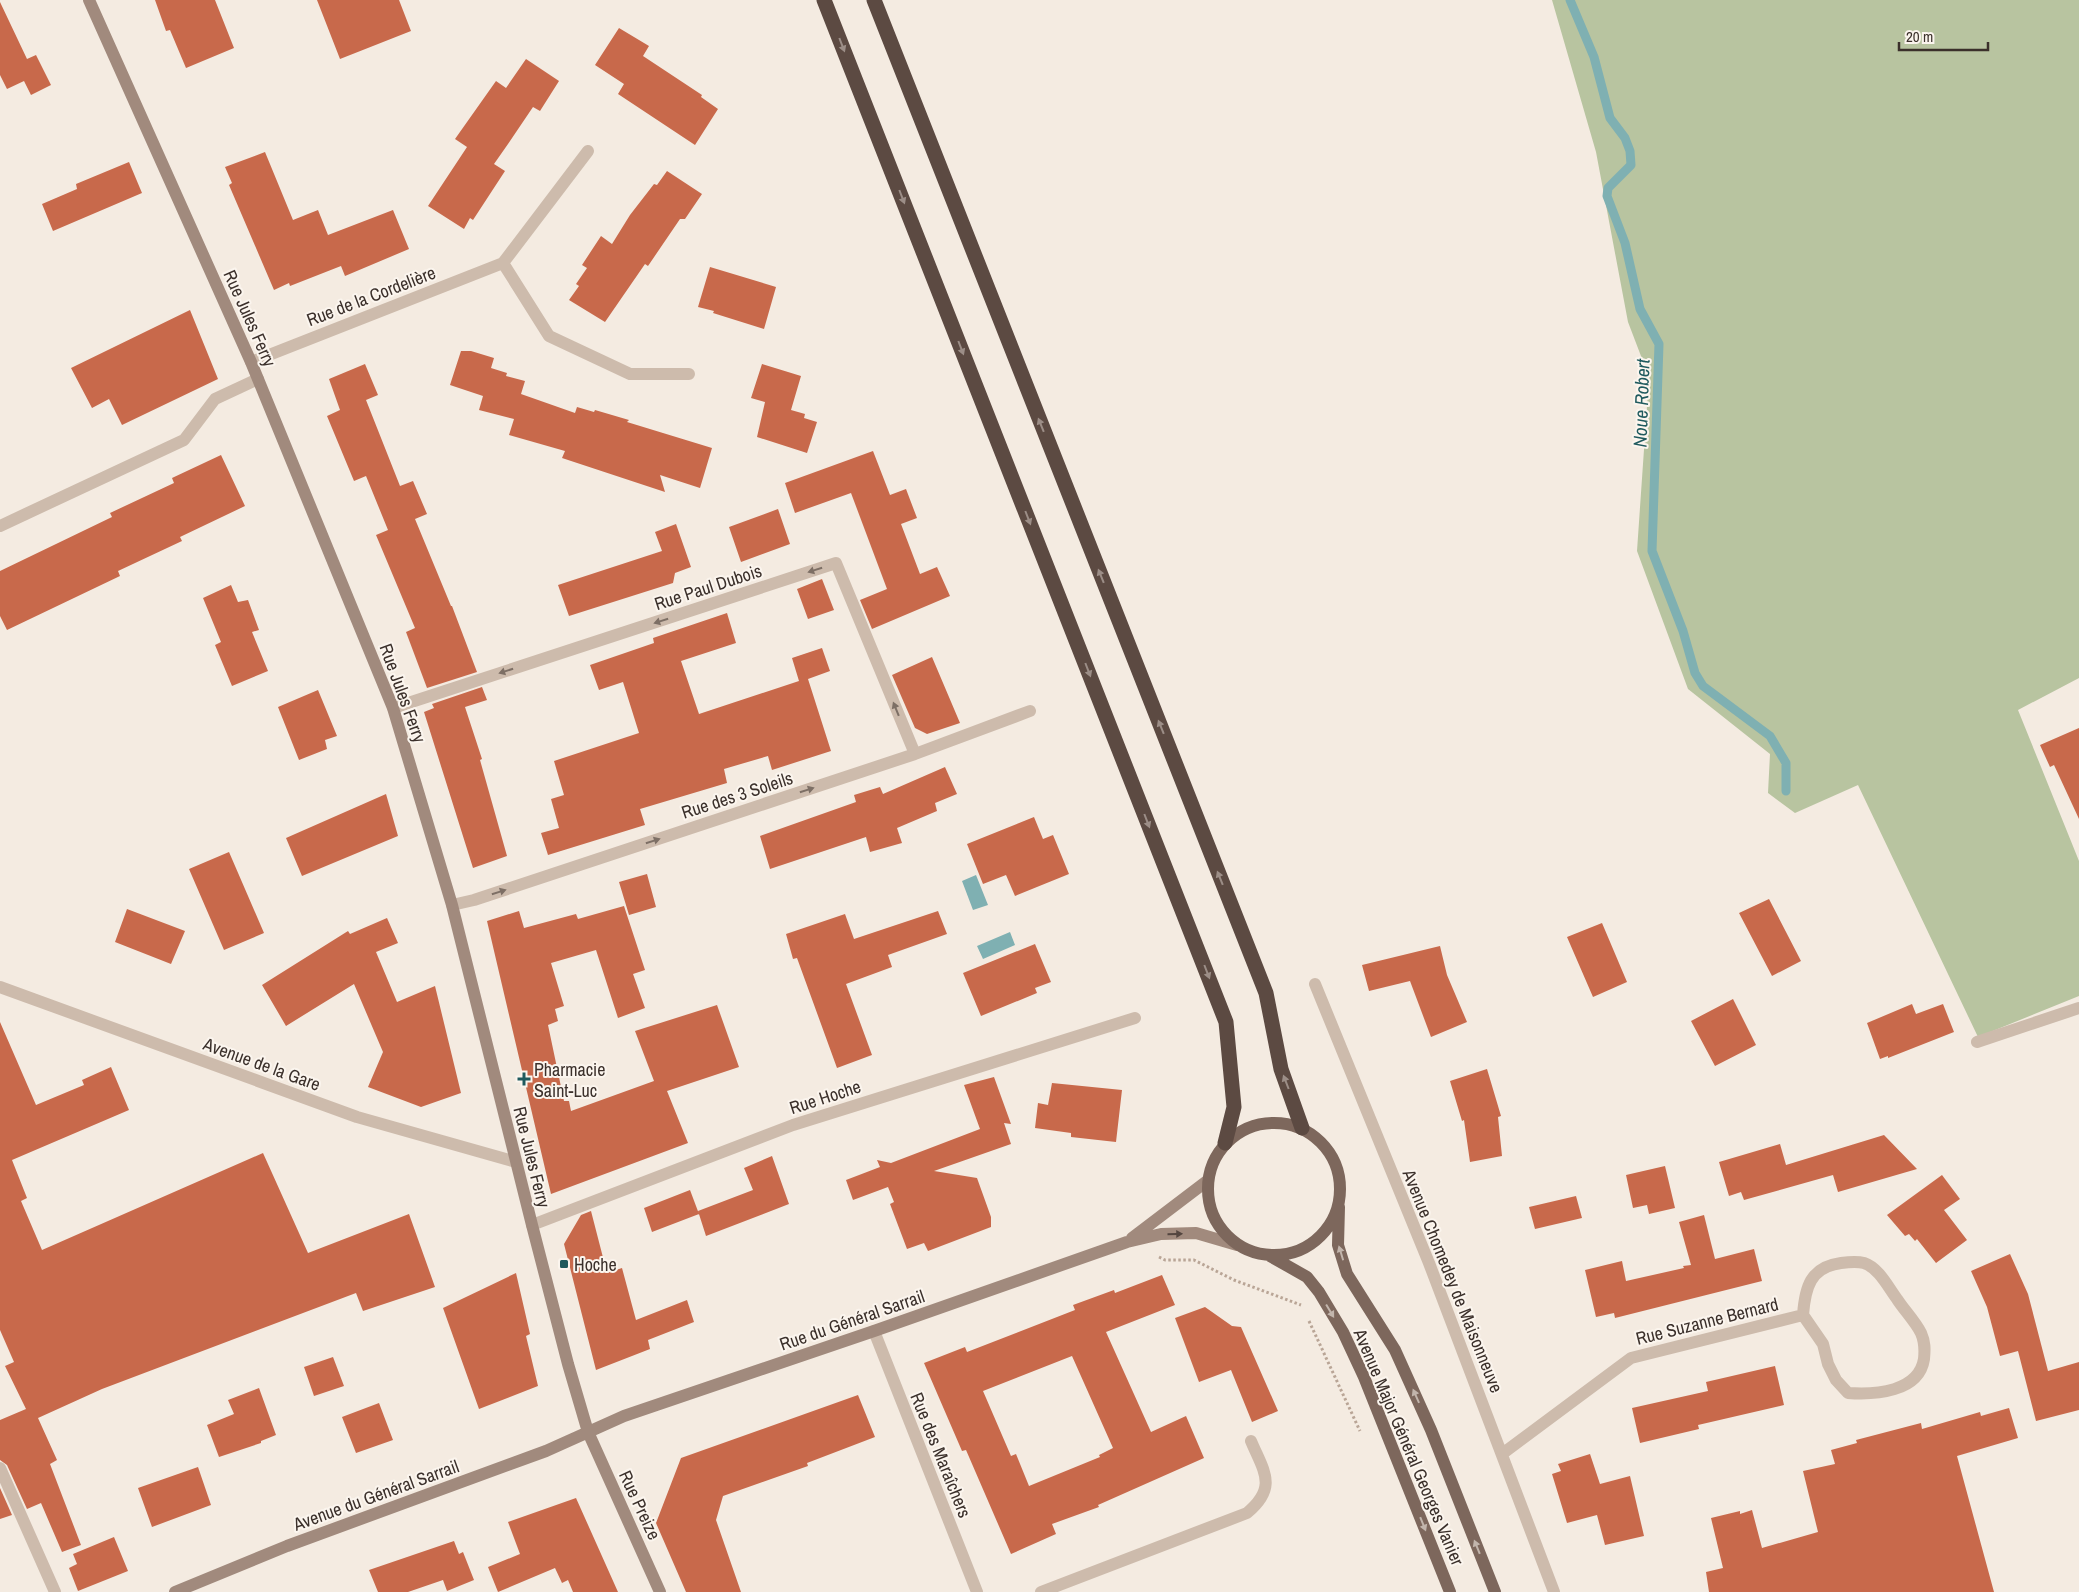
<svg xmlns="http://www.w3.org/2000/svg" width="2079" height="1592" viewBox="0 0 2079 1592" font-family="'Archivo Narrow',sans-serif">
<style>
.green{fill:#b8c4a0}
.water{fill:#7fb0b2}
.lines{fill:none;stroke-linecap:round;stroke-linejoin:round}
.stream{stroke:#7fb0b2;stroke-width:9}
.building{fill:#c8694b;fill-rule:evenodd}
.path{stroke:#b9a596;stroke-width:3;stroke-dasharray:2.5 2.5;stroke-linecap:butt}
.lane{stroke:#cdbbac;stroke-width:12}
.street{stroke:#cdbbac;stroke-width:12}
.secondary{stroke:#a18a7d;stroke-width:12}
.primary{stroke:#7d675c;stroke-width:12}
.highway{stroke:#5c4a42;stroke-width:15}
.oneway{fill:#9c8e87}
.oneway2{fill:#7d6f65}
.oneway3{fill:#544640}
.oneway4{fill:#c2b5ac}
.poi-dot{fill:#1f5a5e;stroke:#fbf5ee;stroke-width:2}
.labels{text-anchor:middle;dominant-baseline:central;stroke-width:4;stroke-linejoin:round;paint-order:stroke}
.street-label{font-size:18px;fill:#3b302b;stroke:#fbf5ee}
.poi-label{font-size:18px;fill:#3b302b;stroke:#fbf5ee;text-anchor:start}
.water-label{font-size:19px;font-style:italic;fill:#1f5a5e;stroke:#fbf5ee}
</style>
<rect width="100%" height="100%" fill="#f4ebe1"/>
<!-- green -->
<path class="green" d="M 1552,0 L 2079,0 L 2079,678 L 2018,710 L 2079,861 L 2079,996 L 1978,1037 L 1858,785 L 1795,813 L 1768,793 L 1770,754 L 1688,689 L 1637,551 L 1649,377 L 1628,322 L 1596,152 Z"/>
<!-- water -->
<path class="water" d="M 976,875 L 988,905 L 973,910 L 962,881 Z
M 1010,932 L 1015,945 L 983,959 L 977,946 Z"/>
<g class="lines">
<!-- stream -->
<path class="stream" d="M 1570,0 L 1594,57 L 1610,118 L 1625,138 L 1630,151 L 1631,165 L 1608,188 L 1607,196 L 1625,243 L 1640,309 L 1659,344 L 1652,551 L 1683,631 L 1695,673 L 1703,686 L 1770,736 L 1786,763 L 1786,791"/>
</g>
<!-- building -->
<path class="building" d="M 155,0 L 215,0 L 234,48 L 186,68 L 170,30 L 166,31 Z
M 317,0 L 399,0 L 411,31 L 340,59 Z
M 0,2 L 27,59 L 36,55 L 51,85 L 31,95 L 24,81 L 7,89 L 0,75 Z
M 619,28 L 649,46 L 643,56 L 702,95 L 701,97 L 718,109 L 695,145 L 618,94 L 624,84 L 595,65 Z
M 526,59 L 559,81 L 540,111 L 533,107 L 508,144 L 494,164 L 505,171 L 473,220 L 470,218 L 464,229 L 428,206 L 467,147 L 455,139 L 496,81 L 506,88 Z
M 265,152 L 293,220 L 318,210 L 328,235 L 393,210 L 409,249 L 345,276 L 341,266 L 290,286 L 289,283 L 274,290 L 229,185 L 232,183 L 225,167 Z
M 129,162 L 142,193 L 53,231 L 42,204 L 77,189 L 76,184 Z
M 667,171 L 702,194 L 685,219 L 680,219 L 648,266 L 645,264 L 605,322 L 569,300 L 579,286 L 576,284 L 587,268 L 582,265 L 601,236 L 612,244 L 630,215 L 654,184 L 657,185 Z
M 710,267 L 776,287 L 764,329 L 713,313 L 714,311 L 698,307 Z
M 190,310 L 218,379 L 122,425 L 109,399 L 92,408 L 71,368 Z
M 461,351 L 471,351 L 494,358 L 491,368 L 507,373 L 506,376 L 525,381 L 521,394 L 575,413 L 577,407 L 594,412 L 595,410 L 629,420 L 627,422 L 712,448 L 700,488 L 660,475 L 665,492 L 562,458 L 565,451 L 509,435 L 514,419 L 479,410 L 483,396 L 450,385 Z
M 365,364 L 378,395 L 366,400 L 400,486 L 413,481 L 427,514 L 415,519 L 451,606 L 452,606 L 477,672 L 427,688 L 406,632 L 415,628 L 376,535 L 388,530 L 366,476 L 354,481 L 327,416 L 340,410 L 329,379 Z
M 762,364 L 801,376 L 791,410 L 805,414 L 804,418 L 817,422 L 807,453 L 757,437 L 765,402 L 751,398 Z
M 873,451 L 890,495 L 906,489 L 917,518 L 901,524 L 920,574 L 937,567 L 950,596 L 872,629 L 860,600 L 887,589 L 851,493 L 795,513 L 785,483 Z
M 221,455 L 245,506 L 180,537 L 182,541 L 118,571 L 120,576 L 7,630 L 0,616 L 0,571 L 112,517 L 110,513 L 174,483 L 172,478 Z
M 778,509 L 790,544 L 741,562 L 729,527 Z
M 676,524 L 691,567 L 675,573 L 673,583 L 569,616 L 558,585 L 662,551 L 655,532 Z
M 822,579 L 834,610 L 808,619 L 797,589 Z
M 231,585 L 238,602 L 248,600 L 259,630 L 252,632 L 268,671 L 232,686 L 215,645 L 221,642 L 203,598 Z
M 727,613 L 736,643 L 681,661 L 699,714 L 799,681 L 792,658 L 822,648 L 830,671 L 808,679 L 831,751 L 772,770 L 768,756 L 724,769 L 727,783 L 640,809 L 645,825 L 548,855 L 541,833 L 559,828 L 551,799 L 564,795 L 554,761 L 639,733 L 623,682 L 599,690 L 590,665 L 654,643 L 653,638 Z
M 932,657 L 960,723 L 927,734 L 915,728 L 892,675 Z
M 482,687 L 487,700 L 465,707 L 482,759 L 480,760 L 507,856 L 473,868 L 424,712 L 434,708 L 432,704 Z
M 318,690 L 337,736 L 325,740 L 327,749 L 299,760 L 278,707 Z
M 2079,728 L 2079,819 L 2054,765 L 2050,767 L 2040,745 Z
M 945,767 L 957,794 L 935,803 L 937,811 L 897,828 L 902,843 L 870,852 L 866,837 L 770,869 L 760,836 L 856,802 L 854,795 L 880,787 L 883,794 Z
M 386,794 L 398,836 L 302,876 L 286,838 Z
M 1034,817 L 1043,839 L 1053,835 L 1069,874 L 1015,896 L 1006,875 L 983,884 L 967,844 Z
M 229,852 L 264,933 L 224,950 L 189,869 Z
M 647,874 L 656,907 L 629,915 L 619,882 Z
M 1769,899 L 1801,961 L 1772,976 L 1739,913 Z
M 624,906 L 645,970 L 633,974 L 645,1008 L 618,1018 L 596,950 L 551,963 L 564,1006 L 555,1009 L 558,1021 L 548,1025 L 564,1101 L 569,1101 L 571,1111 L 654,1081 L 635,1031 L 717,1005 L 739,1067 L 667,1091 L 688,1143 L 551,1194 L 487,921 L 519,911 L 524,928 L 576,914 L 578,919 Z
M 127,909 L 185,931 L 171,964 L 115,942 Z
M 938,911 L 947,934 L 888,955 L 892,967 L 846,984 L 872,1055 L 837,1068 L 797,958 L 793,959 L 786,934 L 845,914 L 854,939 Z
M 387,918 L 398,943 L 376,952 L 397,1002 L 435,986 L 461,1093 L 421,1107 L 368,1087 L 383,1052 L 354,984 L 286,1026 L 262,985 L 348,931 L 350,934 Z
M 1602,923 L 1627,982 L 1593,997 L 1567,937 Z
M 1035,944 L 1051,982 L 1035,988 L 1037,993 L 981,1016 L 963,973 Z
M 1440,946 L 1447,975 L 1467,1022 L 1431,1037 L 1410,981 L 1369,991 L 1362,965 Z
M 1733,999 L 1756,1045 L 1715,1066 L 1691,1021 Z
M 1912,1004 L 1916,1014 L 1943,1004 L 1954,1032 L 1888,1058 L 1888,1056 L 1880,1059 L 1867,1023 Z
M 0,1022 L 36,1105 L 84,1085 L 82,1080 L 111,1067 L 129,1110 L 12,1160 L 27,1198 L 21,1201 L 42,1250 L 263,1153 L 308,1253 L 409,1214 L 435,1287 L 363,1311 L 356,1293 L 102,1389 L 38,1418 L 57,1460 L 50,1464 L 81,1545 L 62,1552 L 41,1503 L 27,1509 L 7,1465 L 0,1460 L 0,1420 L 26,1409 L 5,1366 L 14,1362 L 0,1330 Z
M 1487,1069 L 1501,1116 L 1498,1117 L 1502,1156 L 1470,1162 L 1464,1120 L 1462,1121 L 1450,1081 Z
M 994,1077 L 1011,1124 L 1004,1123 L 1011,1144 L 934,1171 L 977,1178 L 991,1217 L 991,1227 L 928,1251 L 924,1243 L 907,1249 L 890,1204 L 894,1202 L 888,1187 L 853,1200 L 846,1180 L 880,1167 L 877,1160 L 891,1163 L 980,1129 L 964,1085 Z
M 1052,1083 L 1122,1090 L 1116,1142 L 1071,1137 L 1071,1133 L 1035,1128 L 1038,1103 L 1048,1105 Z
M 1884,1135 L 1917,1169 L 1838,1192 L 1833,1175 L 1744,1200 L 1741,1192 L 1729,1196 L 1719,1162 L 1780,1144 L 1786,1165 Z
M 772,1156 L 789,1204 L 706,1236 L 698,1211 L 753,1190 L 744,1168 Z
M 1665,1166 L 1675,1208 L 1649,1214 L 1647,1205 L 1633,1208 L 1626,1175 Z
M 1942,1175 L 1960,1199 L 1944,1210 L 1967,1240 L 1936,1263 L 1917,1239 L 1915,1241 L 1909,1234 L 1905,1236 L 1887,1215 Z
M 690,1190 L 699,1214 L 652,1232 L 644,1208 Z
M 1576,1196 L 1582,1218 L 1535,1229 L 1529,1207 Z
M 591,1211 L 607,1273 L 622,1268 L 636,1320 L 687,1300 L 694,1322 L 648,1340 L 650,1349 L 596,1370 L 564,1244 L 581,1215 Z
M 1704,1215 L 1715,1259 L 1754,1249 L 1762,1281 L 1615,1318 L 1614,1313 L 1596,1317 L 1585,1270 L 1622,1261 L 1626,1281 L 1684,1268 L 1683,1266 L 1691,1265 L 1679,1222 Z
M 2010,1254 L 2028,1294 L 2048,1371 L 2079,1362 L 2079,1410 L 2036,1421 L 2018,1351 L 2000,1356 L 1987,1307 L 1971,1271 Z
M 516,1273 L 530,1334 L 526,1336 L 538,1386 L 479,1409 L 443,1308 Z
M 1162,1275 L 1175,1305 L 1106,1332 L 1151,1432 L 1186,1416 L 1204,1458 L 1098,1505 L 1099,1507 L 1052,1524 L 1056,1534 L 1011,1554 L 966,1450 L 962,1451 L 924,1363 L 965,1347 L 967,1352 L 1075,1310 L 1073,1305 L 1114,1290 L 1115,1293 ZM 1072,1356 L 1113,1448 L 1099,1455 L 1100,1457 L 1029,1486 L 1016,1454 L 1011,1456 L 983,1391 Z
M 1205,1307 L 1232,1326 L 1241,1327 L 1278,1411 L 1252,1422 L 1231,1370 L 1199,1382 L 1175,1318 Z
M 333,1357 L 344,1386 L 314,1396 L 304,1367 Z
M 1775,1366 L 1784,1405 L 1698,1425 L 1699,1429 L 1640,1443 L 1632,1408 L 1708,1391 L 1706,1382 Z
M 259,1388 L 276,1435 L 261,1441 L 261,1443 L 219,1457 L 207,1425 L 234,1414 L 228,1400 Z
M 858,1395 L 875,1437 L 807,1463 L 808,1466 L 723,1496 L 716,1520 L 741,1592 L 686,1592 L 656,1523 L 681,1458 Z
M 379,1403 L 393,1440 L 356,1453 L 342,1417 Z
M 2009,1408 L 2018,1438 L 1957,1456 L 1994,1592 L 1709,1592 L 1706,1572 L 1723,1568 L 1711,1518 L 1740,1511 L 1740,1514 L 1752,1510 L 1762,1548 L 1818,1532 L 1803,1471 L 1835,1464 L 1831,1450 L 1857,1443 L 1856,1440 L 1921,1423 L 1922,1429 L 1980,1412 L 1981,1416 Z
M 1590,1454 L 1600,1484 L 1630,1476 L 1644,1536 L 1605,1545 L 1597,1515 L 1567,1523 L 1552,1474 L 1561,1471 L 1558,1464 Z
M 198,1467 L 211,1505 L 152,1527 L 138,1488 Z
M 0,1488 L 12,1515 L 0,1519 Z
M 576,1498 L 618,1592 L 573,1592 L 568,1580 L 562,1583 L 555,1568 L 498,1592 L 488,1567 L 520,1554 L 508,1522 Z
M 114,1537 L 128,1571 L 78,1591 L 69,1568 L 77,1564 L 73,1554 Z
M 454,1541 L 459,1554 L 463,1552 L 474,1580 L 447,1591 L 443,1580 L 408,1592 L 378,1592 L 369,1570 Z"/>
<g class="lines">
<!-- path -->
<path class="path" d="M 1159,1257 L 1165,1260 L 1194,1260 L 1234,1280 L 1301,1305
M 1309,1321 L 1360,1431"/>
<!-- lane -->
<path class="lane" d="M 0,526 L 184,440 L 215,399 L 258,379
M 1977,1042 L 2079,1008"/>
<!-- street -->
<path class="street" d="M 503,263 L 549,336 L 630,374 L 689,374
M 251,362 L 503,263 L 588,151
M 393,708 L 836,563 L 915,754
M 452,905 L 474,900 L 915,754 L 1030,711
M 1315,984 L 1429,1263 L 1554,1592
M 0,987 L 357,1117 L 516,1162
M 532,1225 L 793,1125 L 1135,1018
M 874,1331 L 977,1592
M 1502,1454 L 1631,1358 L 1803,1315 C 1805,1288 1810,1267 1841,1263 C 1848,1262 1857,1261 1864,1263 C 1879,1268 1888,1287 1897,1299 C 1904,1310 1915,1321 1921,1333 C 1925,1342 1925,1349 1924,1359 C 1919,1392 1875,1395 1848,1393 L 1836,1380 L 1828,1364 L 1823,1344 L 1803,1315
M 0,1468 L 55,1592
M 1041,1592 L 1247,1513 C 1278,1487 1264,1472 1251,1441"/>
<!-- secondary -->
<path class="secondary" d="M 89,0 L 251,362 L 393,708 L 452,905 L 532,1225 L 568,1364 L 588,1432 L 660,1592
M 1132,1238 L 1207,1181
M 175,1592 L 287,1546 L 546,1451 L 624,1416 L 874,1331 L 1127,1242 L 1161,1234 L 1196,1233 L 1237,1245"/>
<!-- primary -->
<path class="primary" d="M1208 1189a66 66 0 1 1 132 0a66 66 0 1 1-132 0Z
M 1339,1207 L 1338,1245 L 1347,1274 L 1395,1350 L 1431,1430 L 1495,1592
M 1270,1256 L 1307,1277 L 1319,1292 L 1343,1332 L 1364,1377 L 1450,1592"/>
<!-- highway -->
<path class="highway" d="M 824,0 L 1226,1022 L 1234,1107 L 1225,1143
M 874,0 L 1266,993 L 1281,1069 L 1302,1128"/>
</g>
<!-- one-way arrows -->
<defs><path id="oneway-solid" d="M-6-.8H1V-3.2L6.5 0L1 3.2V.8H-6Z" transform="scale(1.25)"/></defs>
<g class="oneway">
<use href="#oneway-solid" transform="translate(842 45) rotate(69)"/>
<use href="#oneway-solid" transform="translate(902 197) rotate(69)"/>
<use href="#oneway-solid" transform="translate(961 348) rotate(69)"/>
<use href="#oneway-solid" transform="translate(1041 425) rotate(-112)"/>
<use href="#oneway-solid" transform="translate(1028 518) rotate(69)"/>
<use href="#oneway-solid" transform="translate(1101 576) rotate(-112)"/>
<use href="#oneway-solid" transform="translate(1088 670) rotate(69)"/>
<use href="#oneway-solid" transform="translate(1161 727) rotate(-112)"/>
<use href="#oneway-solid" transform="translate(1147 821) rotate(69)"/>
<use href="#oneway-solid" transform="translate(1220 878) rotate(-112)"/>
<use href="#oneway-solid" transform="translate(1207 972) rotate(69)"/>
<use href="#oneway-solid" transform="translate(1286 1082) rotate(-111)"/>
</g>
<g class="oneway2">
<use href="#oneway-solid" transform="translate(815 570) rotate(162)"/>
<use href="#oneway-solid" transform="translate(661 621) rotate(162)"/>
<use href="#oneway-solid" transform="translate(506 671) rotate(162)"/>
<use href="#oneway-solid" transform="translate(896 709) rotate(-112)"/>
<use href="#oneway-solid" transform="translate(807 790) rotate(-18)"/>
<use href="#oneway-solid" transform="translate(653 841) rotate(-18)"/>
<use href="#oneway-solid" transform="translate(499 892) rotate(-18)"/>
</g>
<use class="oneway3" href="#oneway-solid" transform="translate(1175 1234) rotate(-1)"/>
<g class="oneway4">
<use href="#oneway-solid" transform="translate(1341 1253) rotate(-107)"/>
<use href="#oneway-solid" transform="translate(1330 1311) rotate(59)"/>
<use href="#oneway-solid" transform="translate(1416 1396) rotate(-114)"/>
<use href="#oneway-solid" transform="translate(1423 1524) rotate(68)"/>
<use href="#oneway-solid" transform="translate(1477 1547) rotate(-112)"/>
</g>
<!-- markers -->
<g class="poi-dot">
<path d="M521.5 1071.5h5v5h5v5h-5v5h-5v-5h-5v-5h5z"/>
<rect x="559" y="1259" width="10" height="10" rx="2.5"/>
</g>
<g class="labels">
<!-- street labels -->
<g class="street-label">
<text transform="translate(371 296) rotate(-21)">Rue de la Cordelière</text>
<text transform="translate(250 318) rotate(66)">Rue Jules Ferry</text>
<text transform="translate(708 587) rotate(-18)">Rue Paul Dubois</text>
<text transform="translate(403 693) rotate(70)">Rue Jules Ferry</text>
<text transform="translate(737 795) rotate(-18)">Rue des 3 Soleils</text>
<text transform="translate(262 1064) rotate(20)">Avenue de la Gare</text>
<text transform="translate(825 1097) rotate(-18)">Rue Hoche</text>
<text transform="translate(532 1157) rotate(76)">Rue Jules Ferry</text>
<text transform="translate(1453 1281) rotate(68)">Avenue Chomedey de Maisonneuve</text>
<text transform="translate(852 1320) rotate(-19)">Rue du Général Sarrail</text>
<text transform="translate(1707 1321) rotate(-14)">Rue Suzanne Bernard</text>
<text transform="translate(1409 1447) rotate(67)">Avenue Major Général Georges Vanier</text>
<text transform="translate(941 1455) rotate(68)">Rue des Maraîchers</text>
<text transform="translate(376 1495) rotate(-20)">Avenue du Général Sarrail</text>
<text transform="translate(640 1505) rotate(65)">Rue Preize</text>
</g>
<!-- poi labels -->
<g class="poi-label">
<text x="534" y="1069">Pharmacie<tspan x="534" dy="21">Saint-Luc</tspan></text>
<text x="574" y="1264">Hoche</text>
</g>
<!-- water labels -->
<g class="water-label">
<text transform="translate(1641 403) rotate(-88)">Noue Robert</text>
</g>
</g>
<!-- scale -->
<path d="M1899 42v8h89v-8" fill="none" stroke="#3b302b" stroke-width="2.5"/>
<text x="1906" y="42" font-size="15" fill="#3b302b" stroke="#fbf5ee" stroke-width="4" paint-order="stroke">20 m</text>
</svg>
